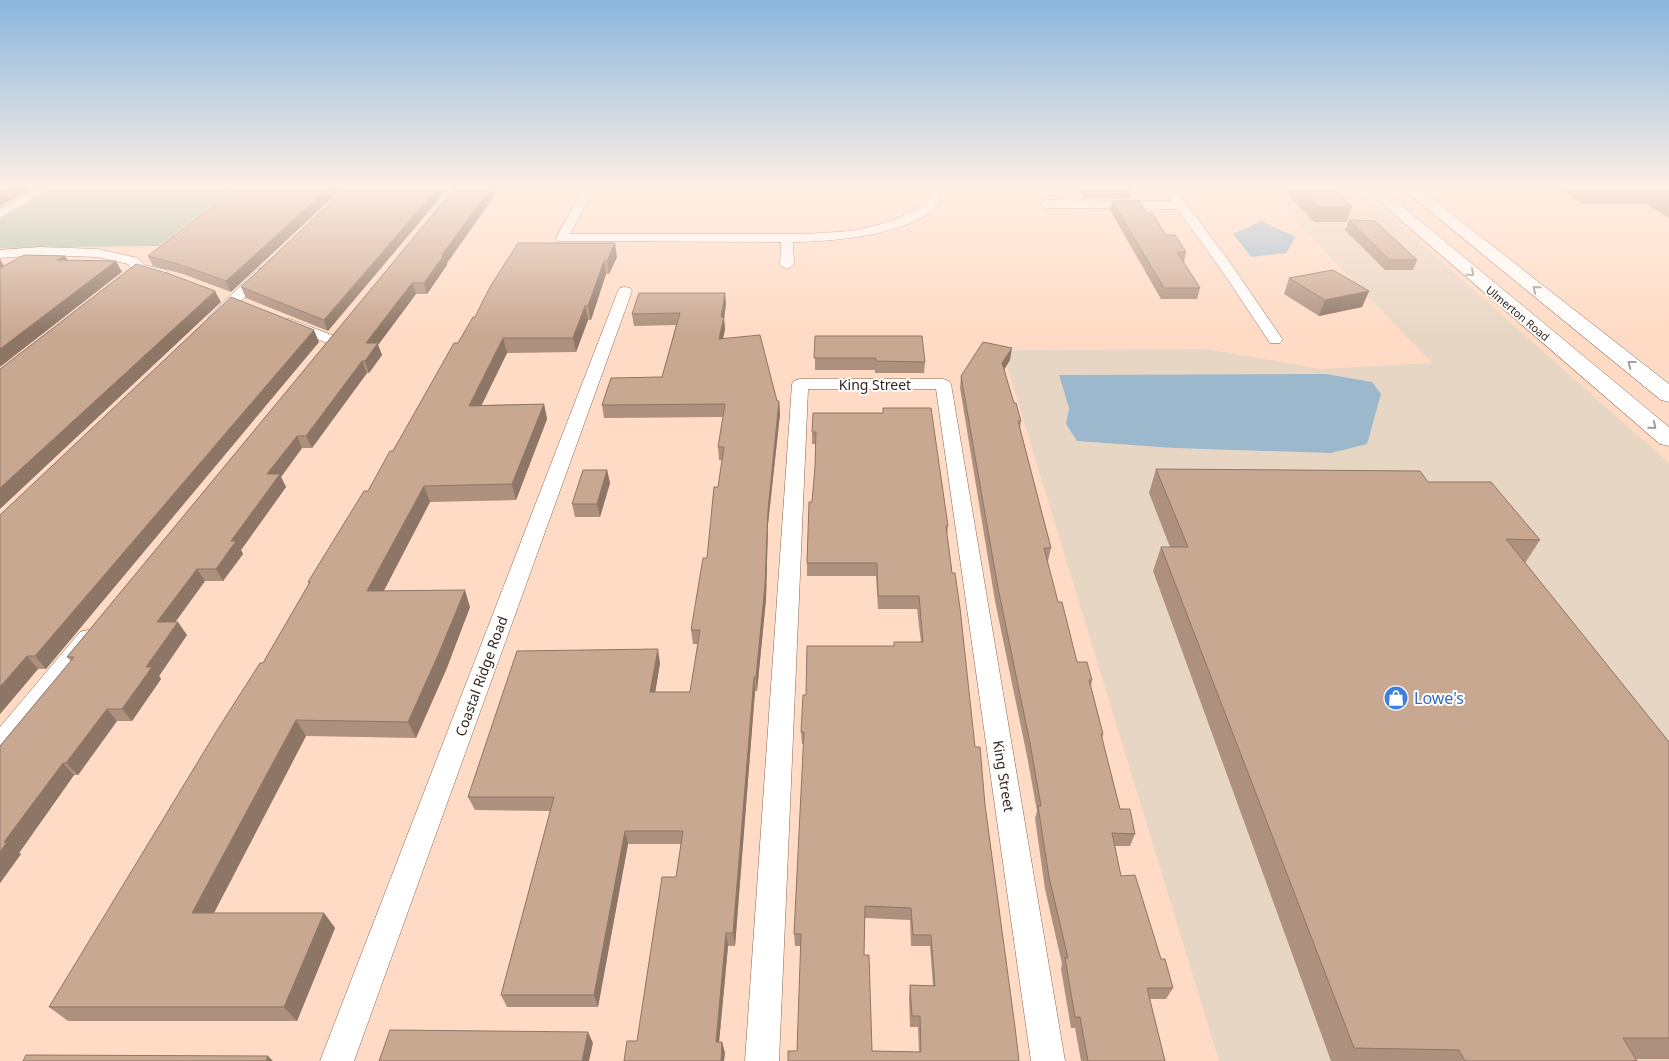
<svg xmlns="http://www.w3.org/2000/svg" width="1669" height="1061" viewBox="0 0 1669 1061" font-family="'Noto Sans',sans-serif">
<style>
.commercial{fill:#e8d6c5;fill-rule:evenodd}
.green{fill:#a9bfa7}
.water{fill:#9bb8cd}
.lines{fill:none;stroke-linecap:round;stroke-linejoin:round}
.minor-casing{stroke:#876854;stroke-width:1}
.primary-casing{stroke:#876854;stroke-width:1}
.minor{fill:#fff;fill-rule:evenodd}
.primary{fill:#fff;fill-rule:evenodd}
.wall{fill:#ad907e;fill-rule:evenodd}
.shaded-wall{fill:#8d7666}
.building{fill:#c9a892;stroke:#8d7666;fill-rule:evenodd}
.oneway{stroke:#a49e9a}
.labels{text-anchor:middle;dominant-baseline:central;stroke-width:4;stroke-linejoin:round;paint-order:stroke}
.far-street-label{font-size:11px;fill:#35271f;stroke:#fff}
.street-label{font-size:14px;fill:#35271f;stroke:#fff}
.near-shop-label{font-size:16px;fill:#366cbe;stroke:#fff;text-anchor:start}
</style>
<rect width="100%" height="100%" fill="#ffdbc5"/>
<!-- commercial -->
<path class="commercial" d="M 1261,185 L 1355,185 L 1669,463 L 1669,1061 L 1219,1061 L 1002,350 L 1207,349 L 1321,369 L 1432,363 ZM 1059,375 L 1331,453 L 1173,448 L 1077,441 L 1066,424 L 1069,408 Z"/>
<!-- green -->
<path class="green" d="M 58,185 L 238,185 L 159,246 L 0,248 L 0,219 Z"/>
<!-- water -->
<path class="water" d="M 1261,221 L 1296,237 L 1286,253 L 1251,257 L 1233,234 Z
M 1326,374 L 1372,382 L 1381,394 L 1367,444 L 1331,453 L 1173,448 L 1077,441 L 1066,424 L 1069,408 L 1059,375 Z"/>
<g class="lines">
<defs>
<path id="minor" d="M 42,185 L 56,185 L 0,218 L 0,209 Z
M 585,185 L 596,185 L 570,234 L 805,234 L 851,231 L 886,223 L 917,210 L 927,202 L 929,195 L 928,185 L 938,185 C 940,192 942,200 936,206 C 912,235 829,242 793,242 L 794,265 L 787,269 L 780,265 L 781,242 L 557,241 L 556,238 Z
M 1160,185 L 1172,185 L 1231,264 L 1283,340 L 1280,343 L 1270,343 L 1220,268 L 1177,209 L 1046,208 L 1040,204 L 1046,200 L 1172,201 Z
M 40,247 L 98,249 L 138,258 L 144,265 L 166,270 L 168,273 L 161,277 L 134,271 L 128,264 L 98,257 L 40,255 L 0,258 L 0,250 Z
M 263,268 L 270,272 L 268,275 L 220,321 L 210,321 L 208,318 L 210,315 L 258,269 Z
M 625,287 L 630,288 L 632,291 L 354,1061 L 320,1061 L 618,291 L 620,288 Z
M 290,319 L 337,337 L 340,340 L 337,343 L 327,343 L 285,326 L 283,323 L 285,320 Z
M 800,379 L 943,379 L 949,381 L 951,384 L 1065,1061 L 1031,1061 L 936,389 L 808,389 L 779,1061 L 745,1061 L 792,384 L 794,381 Z
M 88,630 L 96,632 L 99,638 L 96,644 L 9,752 L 0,755 L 0,727 L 80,632 Z"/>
<path id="primary" d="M 1360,185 L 1377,185 L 1669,427 L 1669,446 L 1660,444 Z
M 1398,185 L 1415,185 L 1669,384 L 1669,402 L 1661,400 Z"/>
</defs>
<!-- minor casing -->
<use href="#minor" class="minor-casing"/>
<!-- primary casing -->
<use href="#primary" class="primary-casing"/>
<!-- minor -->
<use href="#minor" class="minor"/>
<!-- primary -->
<use href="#primary" class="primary"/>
</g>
<!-- wall -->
<path class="wall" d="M 240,185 L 231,292 L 183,274 L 153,266 L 148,256 Z
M 349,185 L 328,331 L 246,298 L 241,287 Z
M 457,185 L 502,185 L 447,263 L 447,265 L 427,294 L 416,294 L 378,345 L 382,355 L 369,373 L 367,373 L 312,448 L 302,448 L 281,477 L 286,487 L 241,550 L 243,554 L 223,581 L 205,581 L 175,622 L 187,635 L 159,676 L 161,679 L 132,721 L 117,721 L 78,775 L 74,775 L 19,853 L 21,854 L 0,883 L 0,746 L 71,661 L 67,657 Z
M 1076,185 L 1129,185 L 1132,189 L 1130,199 L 1084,198 Z
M 1207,185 L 1245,185 L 1244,187 L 1209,187 Z
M 1288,185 L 1328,185 L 1352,207 L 1347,222 L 1314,222 L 1286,193 Z
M 1553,185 L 1669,185 L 1669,218 L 1646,204 L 1583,204 Z
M 1112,201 L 1166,235 L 1186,252 L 1184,263 L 1200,288 L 1197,299 L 1161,299 L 1110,210 Z
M 1349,220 L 1417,260 L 1413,270 L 1385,270 L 1345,230 Z
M 617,257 L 609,274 L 606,274 L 591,320 L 588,320 L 576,352 L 507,353 L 481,405 L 544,404 L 547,419 L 516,500 L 430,502 L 383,591 L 470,607 L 446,670 L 416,738 L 306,736 L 214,913 L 324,913 L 335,928 L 297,1021 L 68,1021 L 49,1007 L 263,663 L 309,584 L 308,582 L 368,491 L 458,343 L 475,317 L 490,287 Z
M 1289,278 L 1369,291 L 1362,307 L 1319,316 L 1284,294 Z
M 725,293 L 726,304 L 724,319 L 725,329 L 723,339 L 777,401 L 779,401 L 780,414 L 768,524 L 766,599 L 757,691 L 755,691 L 735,946 L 728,946 L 719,1042 L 722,1042 L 725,1053 L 637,1041 L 676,877 L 681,844 L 628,844 L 598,1007 L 507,1007 L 501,995 L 550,811 L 475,810 L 468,797 L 660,663 L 655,692 L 690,692 L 698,644 L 693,644 L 691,630 L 707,558 L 722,460 L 719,460 L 718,447 L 723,417 L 604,418 L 602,405 L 662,377 L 676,325 L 634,326 L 632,314 Z
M 815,336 L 925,362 L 924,373 L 875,373 L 875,370 L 815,370 Z
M 319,342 L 46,669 L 38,669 L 0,714 L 0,515 Z
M 1010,360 L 1004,369 L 1014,403 L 1021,421 L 1020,428 L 1051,548 L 1048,561 L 1047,561 L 1058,602 L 1077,662 L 1092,680 L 1091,686 L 1103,734 L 1102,739 L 1120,809 L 1135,834 L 1130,846 L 1115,846 L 1121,876 L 1161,959 L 1173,988 L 1166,999 L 1150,999 L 1165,1061 L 1081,1061 L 1075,1028 L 1071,1028 L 1061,969 L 1062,964 L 1045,889 L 1035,818 L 1037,811 L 1027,756 L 995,601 L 960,388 L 961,376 Z
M 883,408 L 948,526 L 947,534 L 975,747 L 985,805 L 1019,1061 L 797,1051 L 801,946 L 795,946 L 794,934 L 804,744 L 802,744 L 801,732 L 806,695 L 894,646 L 894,642 L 921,642 L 917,609 L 878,609 L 876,576 L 807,576 L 807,563 L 815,467 L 815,444 L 812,444 L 812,432 L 883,413 ZM 865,918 L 910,920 L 911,946 L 930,946 L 933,986 L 910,985 L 909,997 L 910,1027 L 918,1027 L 919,1052 L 872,1051 L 864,955 Z
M 1156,469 L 1428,482 L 1540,540 L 1525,563 L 1669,742 L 1669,1059 L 1636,1059 L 1637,1061 L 1331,1061 L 1153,571 L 1161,547 L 1170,547 L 1149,493 Z
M 607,470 L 610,483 L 600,517 L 575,517 L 572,504 Z"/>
<!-- shaded-wall -->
<path class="shaded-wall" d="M 15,185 L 37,185 L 0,206 L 0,193 Z
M 332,185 L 346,185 L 231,292 L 226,281 Z
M 440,185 L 451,185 L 328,331 L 324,320 Z
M 493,185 L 502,185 L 447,263 L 447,265 L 427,294 L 424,283 L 442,255 Z
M 615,243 L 617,257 L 609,274 L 607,261 Z
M 65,256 L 71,266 L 57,260 Z
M 0,259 L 4,266 L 0,269 Z
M 116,261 L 122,272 L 0,367 L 0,349 Z
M 604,261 L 606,274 L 591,320 L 588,306 Z
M 412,283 L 416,294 L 378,345 L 382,355 L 369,373 L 365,361 L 366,343 Z
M 215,291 L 221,302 L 0,509 L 0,488 Z
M 1369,291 L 1362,307 L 1319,316 L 1325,300 Z
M 725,293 L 726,304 L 724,319 L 725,329 L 720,351 L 719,339 L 721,317 Z
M 585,306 L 588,320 L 576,352 L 573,338 Z
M 314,330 L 319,342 L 46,669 L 35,656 Z
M 503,338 L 507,353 L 474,421 L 469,406 Z
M 1012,348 L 1010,360 L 1001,375 L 1002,363 Z
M 362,361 L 367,373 L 312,448 L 306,436 Z
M 779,401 L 780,414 L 768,524 L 766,599 L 757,691 L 756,677 L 768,510 Z
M 544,404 L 547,419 L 516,500 L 512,484 Z
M 297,436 L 302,448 L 281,477 L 286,487 L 241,550 L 243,554 L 223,581 L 216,569 L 267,474 Z
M 607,470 L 610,483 L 600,517 L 597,504 Z
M 424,486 L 430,502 L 375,608 L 367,591 Z
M 197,569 L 205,581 L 166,635 L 157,622 Z
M 465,590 L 470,607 L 446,670 L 416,738 L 408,722 Z
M 178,622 L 187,635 L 159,676 L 161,679 L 132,721 L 122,709 L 146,667 Z
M 658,649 L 660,663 L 653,706 L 650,692 Z
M 27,656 L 38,669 L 0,714 L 0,687 Z
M 754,677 L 755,691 L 735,946 L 733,933 Z
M 107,709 L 117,721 L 78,775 L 66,763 Z
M 296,720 L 306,736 L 206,928 L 192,913 Z
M 63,763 L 74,775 L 19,853 L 21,854 L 0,883 L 0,852 L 4,842 Z
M 625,831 L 628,844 L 598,1007 L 594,995 Z
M 324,913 L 335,928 L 297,1021 L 284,1007 Z
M 726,933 L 728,946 L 718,1053 L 716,1042 Z
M 588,1032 L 593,1043 L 589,1061 L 582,1061 Z
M 722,1042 L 725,1053 L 724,1061 L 721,1061 Z
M 268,1056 L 273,1061 L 266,1061 Z"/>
<!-- building -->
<path class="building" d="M 0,185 L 15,185 L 0,193 Z
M 240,185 L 332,185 L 226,281 L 178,264 L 148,256 Z
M 349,185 L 440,185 L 324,320 L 241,287 Z
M 457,185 L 493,185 L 442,255 L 444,255 L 424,283 L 412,283 L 366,343 L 378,343 L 365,361 L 362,361 L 306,436 L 297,436 L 267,474 L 280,474 L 231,541 L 236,541 L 216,569 L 197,569 L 157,622 L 178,622 L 146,667 L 152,667 L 122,709 L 107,709 L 66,763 L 63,763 L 4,842 L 7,842 L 0,852 L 0,746 L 74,657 L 67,657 Z
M 1083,185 L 1129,185 L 1132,189 L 1085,189 Z
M 1296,185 L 1328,185 L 1352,207 L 1319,207 Z
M 1112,201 L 1139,201 L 1147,213 L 1152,213 L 1166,235 L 1175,235 L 1186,252 L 1177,252 L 1200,288 L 1164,288 Z
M 1349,220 L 1375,221 L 1417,260 L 1389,260 Z
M 518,243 L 615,243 L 607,261 L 604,261 L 588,306 L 585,306 L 573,338 L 503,338 L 469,406 L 544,404 L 512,484 L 424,486 L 367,591 L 465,590 L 439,653 L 408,722 L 296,720 L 192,913 L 324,913 L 284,1007 L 49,1007 L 216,732 L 260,663 L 263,663 L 310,582 L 308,582 L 364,491 L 368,491 L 390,451 L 393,451 L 454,343 L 458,343 L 473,317 L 475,317 L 490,287 Z
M 24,255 L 65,256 L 57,260 L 116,261 L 0,349 L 0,268 Z
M 136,264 L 167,273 L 215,291 L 0,488 L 0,369 Z
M 1333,270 L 1369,291 L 1325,300 L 1289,278 Z
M 639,293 L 725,293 L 721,317 L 724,317 L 719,339 L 760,335 L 777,401 L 779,401 L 768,510 L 765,585 L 756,677 L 754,677 L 733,933 L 726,933 L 716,1042 L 722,1042 L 721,1061 L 624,1061 L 627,1041 L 637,1041 L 662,877 L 676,877 L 683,831 L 625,831 L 594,995 L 501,995 L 554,797 L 468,797 L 517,651 L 658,649 L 650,692 L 690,692 L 700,630 L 691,630 L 703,558 L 707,558 L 714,487 L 718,487 L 724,447 L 718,447 L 725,404 L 602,405 L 611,378 L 662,377 L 680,313 L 632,314 Z
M 231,297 L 314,330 L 35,656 L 27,656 L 0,687 L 0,515 Z
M 815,336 L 922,336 L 925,362 L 876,361 L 876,358 L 814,358 Z
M 983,342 L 1012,348 L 1002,363 L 1014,403 L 1016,403 L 1021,421 L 1018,421 L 1051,548 L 1044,548 L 1058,602 L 1062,602 L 1077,662 L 1087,662 L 1092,680 L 1089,680 L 1103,734 L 1101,734 L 1120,809 L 1130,809 L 1135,834 L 1112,833 L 1121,876 L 1135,875 L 1161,959 L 1165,959 L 1173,988 L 1147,988 L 1165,1061 L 1088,1061 L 1080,1017 L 1075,1017 L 1065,958 L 1068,958 L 1049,877 L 1038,806 L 1041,806 L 1030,743 L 998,588 L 961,376 Z
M 883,408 L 931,408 L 948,526 L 946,526 L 952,573 L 955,573 L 960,608 L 975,747 L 980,747 L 985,805 L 1015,1027 L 1019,1061 L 788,1061 L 788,1051 L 797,1051 L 801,934 L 794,934 L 804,732 L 801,732 L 803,695 L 806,695 L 807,646 L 894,646 L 894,642 L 923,642 L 919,596 L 878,596 L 877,563 L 807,563 L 809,502 L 812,502 L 815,467 L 816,432 L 812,432 L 813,413 L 883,413 ZM 865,906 L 911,908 L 913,935 L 931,935 L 935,986 L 910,985 L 912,1016 L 920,1016 L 921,1052 L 872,1051 L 869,955 L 864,955 Z
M 1156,469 L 1420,471 L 1428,482 L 1491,482 L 1540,540 L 1506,539 L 1669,742 L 1669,1038 L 1623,1038 L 1637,1061 L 1465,1061 L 1459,1050 L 1354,1048 L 1161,547 L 1188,547 Z
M 583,470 L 607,470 L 597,504 L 572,504 Z
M 390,1030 L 588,1032 L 582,1061 L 379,1061 Z
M 26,1055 L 268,1056 L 266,1061 L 23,1061 Z"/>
<!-- one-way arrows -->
<defs><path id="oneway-chevron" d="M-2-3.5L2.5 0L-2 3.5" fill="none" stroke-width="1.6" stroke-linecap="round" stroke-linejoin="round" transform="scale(1.25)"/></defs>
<g class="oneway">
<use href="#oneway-chevron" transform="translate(1471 273) rotate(40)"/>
<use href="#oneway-chevron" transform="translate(1536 289) rotate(-141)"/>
<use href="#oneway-chevron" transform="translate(1631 364) rotate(-142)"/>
<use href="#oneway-chevron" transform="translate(1653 426) rotate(40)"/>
</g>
<!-- sky -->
<linearGradient id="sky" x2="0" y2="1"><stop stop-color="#89b6dd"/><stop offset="0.56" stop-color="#ffefe5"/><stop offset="1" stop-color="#ffefe5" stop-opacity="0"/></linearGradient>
<rect width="1669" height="333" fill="url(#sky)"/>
<!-- icons -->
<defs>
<symbol id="shop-disc" viewBox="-11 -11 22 22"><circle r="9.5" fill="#3f7fe0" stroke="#fff"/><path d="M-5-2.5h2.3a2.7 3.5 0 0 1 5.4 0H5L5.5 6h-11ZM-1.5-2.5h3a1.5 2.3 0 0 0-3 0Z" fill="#fff"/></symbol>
</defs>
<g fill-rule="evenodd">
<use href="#shop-disc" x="1382" y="684" width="28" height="28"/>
</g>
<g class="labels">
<!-- far-street labels -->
<g class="far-street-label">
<text transform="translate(1518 313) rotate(40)">Ulmerton Road</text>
</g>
<!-- street labels -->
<g class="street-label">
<text x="875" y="384">King Street</text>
<text transform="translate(481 676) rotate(-70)">Coastal Ridge Road</text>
<text transform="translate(1004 776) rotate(81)">King Street</text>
</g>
<!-- near-shop labels -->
<g class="near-shop-label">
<text x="1414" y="698">Lowe's</text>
</g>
</g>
</svg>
